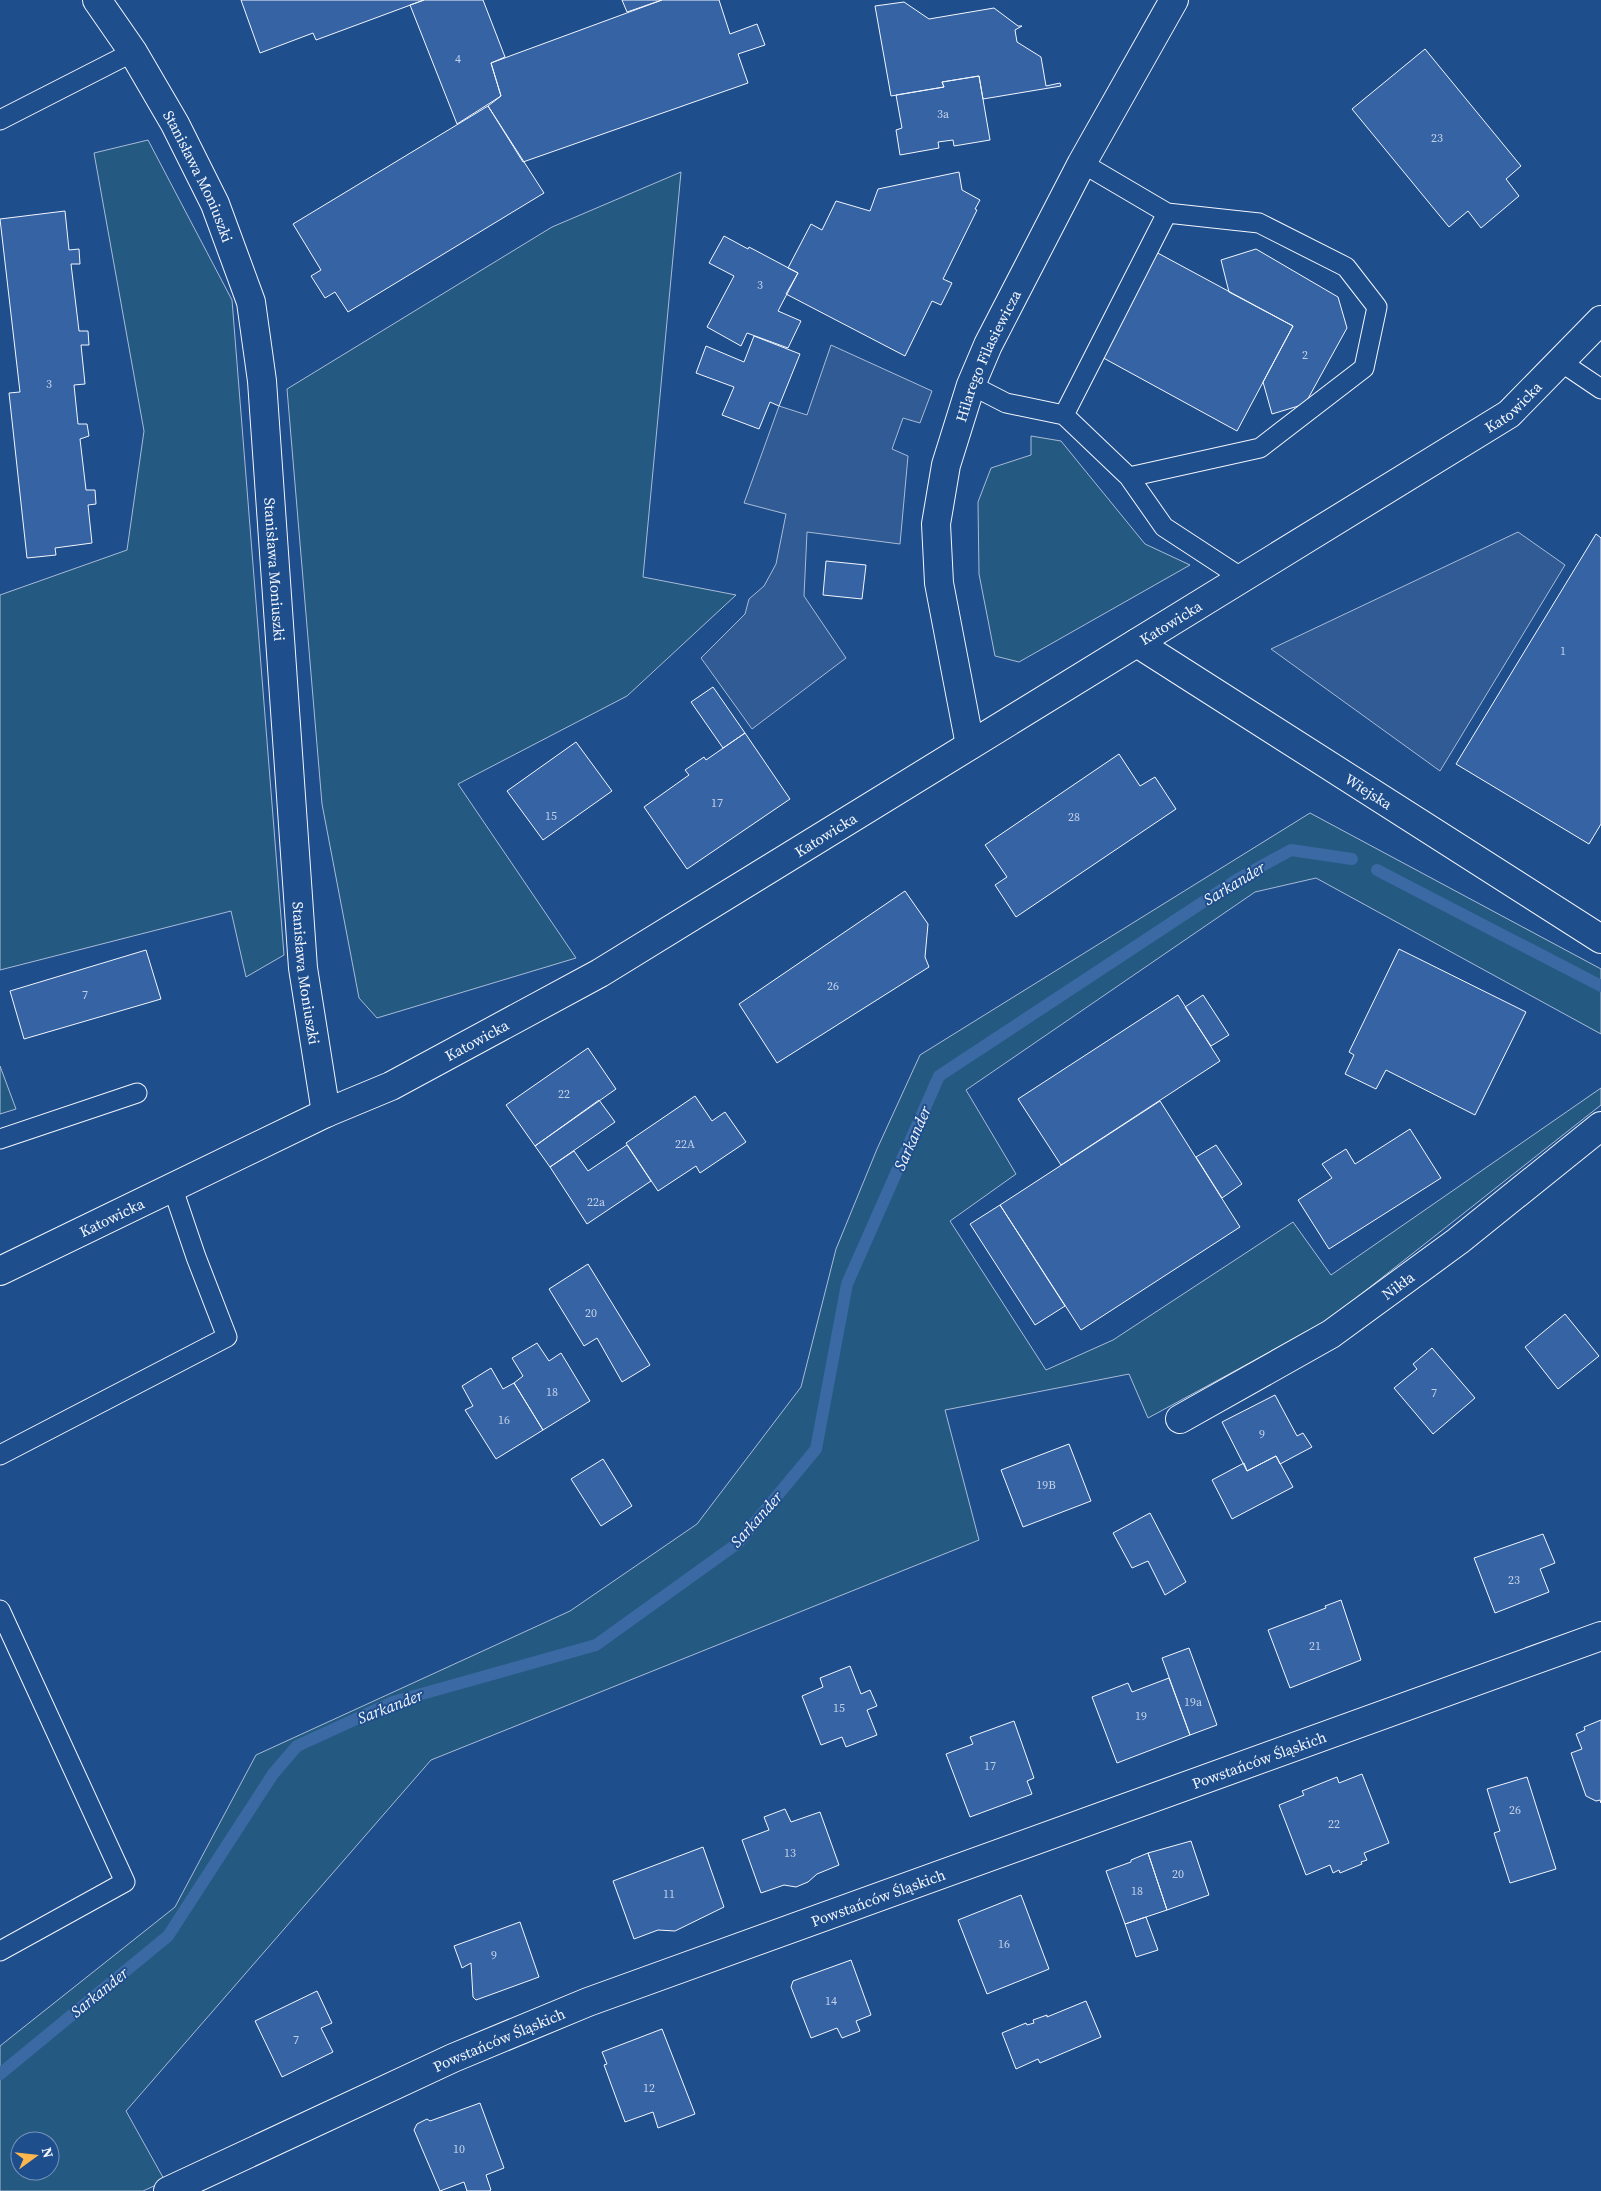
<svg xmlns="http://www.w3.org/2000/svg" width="1601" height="2191" viewBox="0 0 1601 2191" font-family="'Source Serif 4',serif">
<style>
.green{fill:#245a82;stroke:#a8bbd7;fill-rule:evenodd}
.parking{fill:#305b95;stroke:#a8bbd7}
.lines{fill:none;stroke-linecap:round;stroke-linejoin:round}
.stream{stroke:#3b69a3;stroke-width:12}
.building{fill:#3563a3;stroke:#f2f6ff}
.service-casing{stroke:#f2f6ff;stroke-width:21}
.minor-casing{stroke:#f2f6ff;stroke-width:30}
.tertiary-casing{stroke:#f2f6ff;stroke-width:30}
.service{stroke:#1f4e8c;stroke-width:19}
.minor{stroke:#1f4e8c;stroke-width:28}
.tertiary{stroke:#1f4e8c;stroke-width:28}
.labels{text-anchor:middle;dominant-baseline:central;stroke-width:4;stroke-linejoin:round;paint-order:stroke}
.number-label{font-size:12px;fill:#c3d1e8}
.street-label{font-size:15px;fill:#f2f6ff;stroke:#1f4e8c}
.water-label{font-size:16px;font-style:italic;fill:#f2f6ff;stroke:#1f4e8c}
</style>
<rect width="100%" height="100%" fill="#1f4e8c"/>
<!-- green -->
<path class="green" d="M 148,140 L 232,300 L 284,955 L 246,977 L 231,911 L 0,970 L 0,595 L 127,550 L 144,431 L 94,153 Z
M 681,172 L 643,577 L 736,595 L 627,696 L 458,784 L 576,958 L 377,1018 L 359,998 L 322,804 L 287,389 L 552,227 Z
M 1031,436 L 1061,441 L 1145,544 L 1190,565 L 1019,662 L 995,656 L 979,574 L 978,502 L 991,468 L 1031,455 Z
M 1310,813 L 1601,969 L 1601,1034 L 1316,878 L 1255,892 L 966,1090 L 1016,1174 L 950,1221 L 1046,1370 L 1113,1340 L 1293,1222 L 1331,1275 L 1601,1088 L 1601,1105 L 1327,1321 L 1148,1418 L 1129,1374 L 945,1410 L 979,1540 L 431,1760 L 126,2111 L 165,2181 L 143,2191 L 0,2191 L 0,2046 L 175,1907 L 256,1755 L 570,1611 L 697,1524 L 801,1387 L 836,1249 L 877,1149 L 920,1055 ZM 20,2141 L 50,2141 L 50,2171 L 20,2171 Z
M 0,1066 L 16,1109 L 0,1114 Z"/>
<!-- parking -->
<path class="parking" d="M 831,345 L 932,391 L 920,423 L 903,418 L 892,449 L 908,456 L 900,544 L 807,532 L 804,596 L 846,658 L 752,729 L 701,658 L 745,614 L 749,599 L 764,586 L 776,564 L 786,514 L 744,503 L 779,406 L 807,415 Z
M 1518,532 L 1565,565 L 1440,771 L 1271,649 Z"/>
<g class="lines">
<!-- stream -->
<path class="stream" d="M 1377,870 L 1601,986
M 0,2074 L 168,1936 L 273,1774 L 297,1746 L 393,1702 L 596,1645 L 738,1543 L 816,1449 L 847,1284 L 939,1076 L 1238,879 L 1291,850 L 1352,859"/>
</g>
<!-- building -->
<path class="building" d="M 241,0 L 424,0 L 316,40 L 313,33 L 260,53 Z
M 424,0 L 483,0 L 505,57 L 491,63 L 501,96 L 457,124 L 410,5 Z
M 622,0 L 662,0 L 627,12 Z
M 662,0 L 719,0 L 730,34 L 757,24 L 765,45 L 738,54 L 748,83 L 523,162 L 488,106 L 501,96 L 491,63 Z
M 904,2 L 929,19 L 994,8 L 1018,26 L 1022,26 L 1015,30 L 1017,42 L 1041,57 L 1046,86 L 1060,83 L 1061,86 L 983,99 L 979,76 L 942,82 L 944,87 L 891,96 L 875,6 Z
M 1425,49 L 1521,166 L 1506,179 L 1519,196 L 1481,228 L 1468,211 L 1449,227 L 1352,109 Z
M 979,76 L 990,140 L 954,146 L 953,140 L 938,142 L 939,148 L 900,155 L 896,130 L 902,128 L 896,95 L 944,87 L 942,82 Z
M 488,106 L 544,193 L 348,312 L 335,292 L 325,298 L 311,276 L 321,270 L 293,224 Z
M 959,172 L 962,190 L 980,200 L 975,209 L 977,210 L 943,279 L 952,283 L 941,305 L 932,301 L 905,356 L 786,294 L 798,273 L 788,268 L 811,224 L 822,230 L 836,201 L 870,211 L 878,189 Z
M 65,211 L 69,250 L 79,249 L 80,264 L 71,264 L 79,331 L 88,331 L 89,345 L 81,345 L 85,384 L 74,385 L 78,424 L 87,424 L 89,436 L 80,439 L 86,490 L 95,490 L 96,504 L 88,505 L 92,543 L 55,548 L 56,555 L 27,558 L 9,393 L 20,392 L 0,219 Z
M 724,236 L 748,249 L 749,247 L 798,273 L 778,311 L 801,321 L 788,348 L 747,333 L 741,346 L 707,327 L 734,276 L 709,263 Z
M 1256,249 L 1338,297 L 1347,328 L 1305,404 L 1272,414 L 1263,382 L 1293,326 L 1229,292 L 1221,260 Z
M 1154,251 L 1293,326 L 1237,431 L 1098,355 Z
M 754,336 L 800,354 L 779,406 L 770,402 L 759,429 L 722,415 L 734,387 L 696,373 L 706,346 L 744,362 Z
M 1596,534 L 1601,538 L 1601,824 L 1589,844 L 1456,764 Z
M 826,561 L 866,565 L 862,599 L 823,595 Z
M 713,687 L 745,733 L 723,748 L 691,702 Z
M 745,733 L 790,799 L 687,869 L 644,807 L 689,775 L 685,770 L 704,757 L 706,760 Z
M 576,742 L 612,791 L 543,840 L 507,791 Z
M 1119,754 L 1140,786 L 1155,777 L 1176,809 L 1016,917 L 995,885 L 1007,877 L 985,845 Z
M 905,891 L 928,924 L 925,957 L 929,967 L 777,1063 L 739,1004 Z
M 1399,949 L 1526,1012 L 1475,1115 L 1386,1070 L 1376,1089 L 1345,1074 L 1354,1055 L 1349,1052 Z
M 146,950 L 161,999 L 24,1039 L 10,991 Z
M 1178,995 L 1220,1061 L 1061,1165 L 1018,1099 Z
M 1203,995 L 1229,1035 L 1211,1046 L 1185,1007 Z
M 588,1048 L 616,1089 L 535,1146 L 506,1105 Z
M 695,1096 L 712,1121 L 725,1112 L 746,1142 L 700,1173 L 696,1166 L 658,1191 L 626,1143 Z
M 599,1100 L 615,1122 L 550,1167 L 535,1146 Z
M 1160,1101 L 1240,1227 L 1081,1330 L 1000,1205 Z
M 1410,1129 L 1441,1178 L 1329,1249 L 1298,1200 L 1332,1178 L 1322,1164 L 1346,1149 L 1355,1164 Z
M 627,1145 L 651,1181 L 587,1224 L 550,1167 L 574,1151 L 588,1171 Z
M 1216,1145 L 1242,1184 L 1222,1198 L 1196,1157 Z
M 1000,1205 L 1065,1306 L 1035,1325 L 970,1224 Z
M 588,1264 L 650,1365 L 622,1382 L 597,1338 L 584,1346 L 549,1289 Z
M 1565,1314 L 1599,1356 L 1558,1389 L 1525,1347 Z
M 537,1343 L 549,1361 L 561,1353 L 590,1401 L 543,1430 L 514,1383 L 523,1376 L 512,1358 Z
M 1432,1348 L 1475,1398 L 1433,1434 L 1394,1388 L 1417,1369 L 1413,1364 Z
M 491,1368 L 503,1389 L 514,1383 L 543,1430 L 496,1459 L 465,1410 L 473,1406 L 462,1386 Z
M 1275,1395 L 1297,1436 L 1303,1433 L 1312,1447 L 1280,1464 L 1276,1456 L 1247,1471 L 1222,1422 Z
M 1069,1444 L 1091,1501 L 1023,1527 L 1001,1470 Z
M 1276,1456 L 1293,1487 L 1232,1519 L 1212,1480 L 1244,1463 L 1247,1471 Z
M 603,1459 L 632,1506 L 601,1526 L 571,1479 Z
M 1150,1513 L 1186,1582 L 1165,1595 L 1148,1561 L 1132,1568 L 1113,1533 Z
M 1543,1534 L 1555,1563 L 1540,1569 L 1549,1592 L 1495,1613 L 1474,1558 Z
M 1341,1600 L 1361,1660 L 1290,1688 L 1268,1630 L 1326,1608 L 1325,1606 Z
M 1189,1648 L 1217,1725 L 1190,1735 L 1162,1658 Z
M 850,1666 L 861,1694 L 870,1690 L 877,1706 L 867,1710 L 877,1735 L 846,1747 L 842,1737 L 821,1745 L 802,1696 L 823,1687 L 820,1678 Z
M 1169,1678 L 1190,1735 L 1117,1763 L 1092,1697 L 1128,1683 L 1132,1692 Z
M 1601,1720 L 1601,1803 L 1600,1800 L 1596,1801 L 1586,1796 L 1571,1753 L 1582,1749 L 1576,1734 L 1585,1730 L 1584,1727 Z
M 1014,1721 L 1034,1778 L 1027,1781 L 1032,1794 L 970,1817 L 946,1754 L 973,1744 L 970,1737 Z
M 1362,1774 L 1389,1843 L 1364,1853 L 1367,1860 L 1361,1862 L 1362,1864 L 1340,1873 L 1339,1870 L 1333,1873 L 1330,1865 L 1306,1875 L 1279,1805 L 1304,1795 L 1302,1791 L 1337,1777 L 1339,1783 Z
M 1527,1777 L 1556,1869 L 1510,1883 L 1494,1833 L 1500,1831 L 1487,1789 Z
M 785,1809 L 791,1822 L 820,1812 L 839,1865 L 817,1874 L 808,1882 L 796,1887 L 784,1885 L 761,1893 L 742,1840 L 769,1830 L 764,1817 Z
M 1191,1841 L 1209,1895 L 1167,1910 L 1148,1853 Z
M 703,1847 L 724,1907 L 675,1931 L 658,1930 L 634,1939 L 613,1881 Z
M 1148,1853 L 1167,1910 L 1125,1924 L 1106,1871 L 1131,1862 L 1131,1860 Z
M 1021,1895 L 1049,1969 L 987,1994 L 958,1920 Z
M 1146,1917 L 1158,1950 L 1136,1957 L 1125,1924 Z
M 520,1922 L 539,1977 L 476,2000 L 473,1997 L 471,1963 L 462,1968 L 454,1946 Z
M 851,1960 L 871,2015 L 856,2021 L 860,2031 L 842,2038 L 837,2028 L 811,2038 L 791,1987 L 793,1981 Z
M 317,1991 L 332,2023 L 321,2028 L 333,2052 L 282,2077 L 255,2021 Z
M 1086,2001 L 1101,2037 L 1040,2063 L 1038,2059 L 1016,2069 L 1002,2033 L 1026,2023 L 1027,2025 L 1034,2023 L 1033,2020 L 1047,2015 L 1047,2017 Z
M 662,2029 L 695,2114 L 658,2128 L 653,2112 L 625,2122 L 604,2065 L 607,2064 L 602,2052 Z
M 480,2103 L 504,2168 L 486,2175 L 491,2190 L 489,2191 L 467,2191 L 464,2182 L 440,2191 L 414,2130 L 417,2124 L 427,2119 L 430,2121 Z"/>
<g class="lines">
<defs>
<path id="service" d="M 0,120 L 133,52
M 1082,163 L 1167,213 L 1259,223 L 1346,267 L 1377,307 L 1364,368 L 1260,448 L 1129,477
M 1561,362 L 1601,389
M 971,385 L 1006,403 L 1064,415 L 1129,477 L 1164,527 L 1242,578
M 1064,415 L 1167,213
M 0,1139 L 137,1093
M 0,1455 L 227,1337 L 196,1257 L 173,1189
M 0,1610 L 125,1882 L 0,1951"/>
<g id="minor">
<path id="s1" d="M 97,0 L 133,52 L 175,124 L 215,204 L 251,302 L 262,381 L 303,968 L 326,1113"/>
<path id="s2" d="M 1137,643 L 1601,939"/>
<path id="s3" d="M 970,745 L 939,583 L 936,524 L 946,465 L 971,385 L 988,345 L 1082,163 L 1174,0"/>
<path id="s4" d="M 1180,1419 L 1331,1334 L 1458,1241 L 1601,1126"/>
<path id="s5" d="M 168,2191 L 453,2058 L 588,2002 L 1601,1636"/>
</g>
<g id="tertiary">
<path id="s6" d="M 0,1271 L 326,1113 L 391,1086 L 600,973 L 1509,414 L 1601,320"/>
</g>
</defs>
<!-- service casing -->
<use href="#service" class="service-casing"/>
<!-- minor casing -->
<use href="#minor" class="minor-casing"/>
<!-- tertiary casing -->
<use href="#tertiary" class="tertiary-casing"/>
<!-- service -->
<use href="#service" class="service"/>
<!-- minor -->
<use href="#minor" class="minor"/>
<!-- tertiary -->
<use href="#tertiary" class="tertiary"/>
</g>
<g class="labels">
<!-- number labels -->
<g class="number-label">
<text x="458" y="59">4</text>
<text x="943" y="114">3a</text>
<text x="1437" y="138">23</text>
<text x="760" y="285">3</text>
<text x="1305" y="355">2</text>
<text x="49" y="384">3</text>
<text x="1563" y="651">1</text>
<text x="717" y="803">17</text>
<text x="551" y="816">15</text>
<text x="1074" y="817">28</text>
<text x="833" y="986">26</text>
<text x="85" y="995">7</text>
<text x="564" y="1094">22</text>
<text x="685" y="1144">22A</text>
<text x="596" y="1202">22a</text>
<text x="591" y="1313">20</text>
<text x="552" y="1392">18</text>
<text x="1434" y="1393">7</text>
<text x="504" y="1420">16</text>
<text x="1262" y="1434">9</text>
<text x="1046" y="1485">19B</text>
<text x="1514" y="1580">23</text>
<text x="1315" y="1646">21</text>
<text x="1193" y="1702">19a</text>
<text x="839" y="1708">15</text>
<text x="1141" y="1716">19</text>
<text x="990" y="1766">17</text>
<text x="1515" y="1810">26</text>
<text x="1334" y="1824">22</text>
<text x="790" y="1853">13</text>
<text x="1178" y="1874">20</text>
<text x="1137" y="1891">18</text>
<text x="669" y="1894">11</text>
<text x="1004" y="1944">16</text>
<text x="494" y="1955">9</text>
<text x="831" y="2001">14</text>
<text x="296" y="2040">7</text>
<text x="649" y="2088">12</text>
<text x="459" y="2149">10</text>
</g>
<!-- street labels -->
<g class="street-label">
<text stroke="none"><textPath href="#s1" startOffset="204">Stanisława Moniuszki</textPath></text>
<text stroke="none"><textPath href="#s3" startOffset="401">Hilarego Filasiewicza</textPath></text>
<text stroke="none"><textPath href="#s6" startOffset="1745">Katowicka</textPath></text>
<text stroke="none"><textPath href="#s1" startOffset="609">Stanisława Moniuszki</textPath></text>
<text stroke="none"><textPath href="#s6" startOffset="1340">Katowicka</textPath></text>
<text stroke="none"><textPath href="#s2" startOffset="275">Wiejska</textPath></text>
<text stroke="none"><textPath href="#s6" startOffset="935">Katowicka</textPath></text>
<text stroke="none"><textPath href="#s1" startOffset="1014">Stanisława Moniuszki</textPath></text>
<text stroke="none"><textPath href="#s6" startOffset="530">Katowicka</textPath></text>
<text stroke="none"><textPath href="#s6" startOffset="124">Katowicka</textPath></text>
<text stroke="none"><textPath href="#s4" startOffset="256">Nikła</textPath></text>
<text stroke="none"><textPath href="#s5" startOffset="1174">Powstańców Śląskich</textPath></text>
<text stroke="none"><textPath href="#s5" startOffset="769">Powstańców Śląskich</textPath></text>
<text stroke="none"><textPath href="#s5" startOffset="364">Powstańców Śląskich</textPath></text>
</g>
<!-- water labels -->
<g class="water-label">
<text transform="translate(1234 883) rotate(-31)">Sarkander</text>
<text transform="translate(912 1138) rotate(-66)">Sarkander</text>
<text transform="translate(756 1519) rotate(-48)">Sarkander</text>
<text transform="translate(390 1706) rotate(-21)">Sarkander</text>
<text transform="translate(99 1992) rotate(-39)">Sarkander</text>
</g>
</g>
<!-- north arrow -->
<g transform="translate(35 2156) rotate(75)"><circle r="24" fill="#1f4e8c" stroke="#7391ba"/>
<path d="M0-4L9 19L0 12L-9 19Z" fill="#ffb74d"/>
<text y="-8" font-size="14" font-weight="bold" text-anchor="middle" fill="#f2f6ff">N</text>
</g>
</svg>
